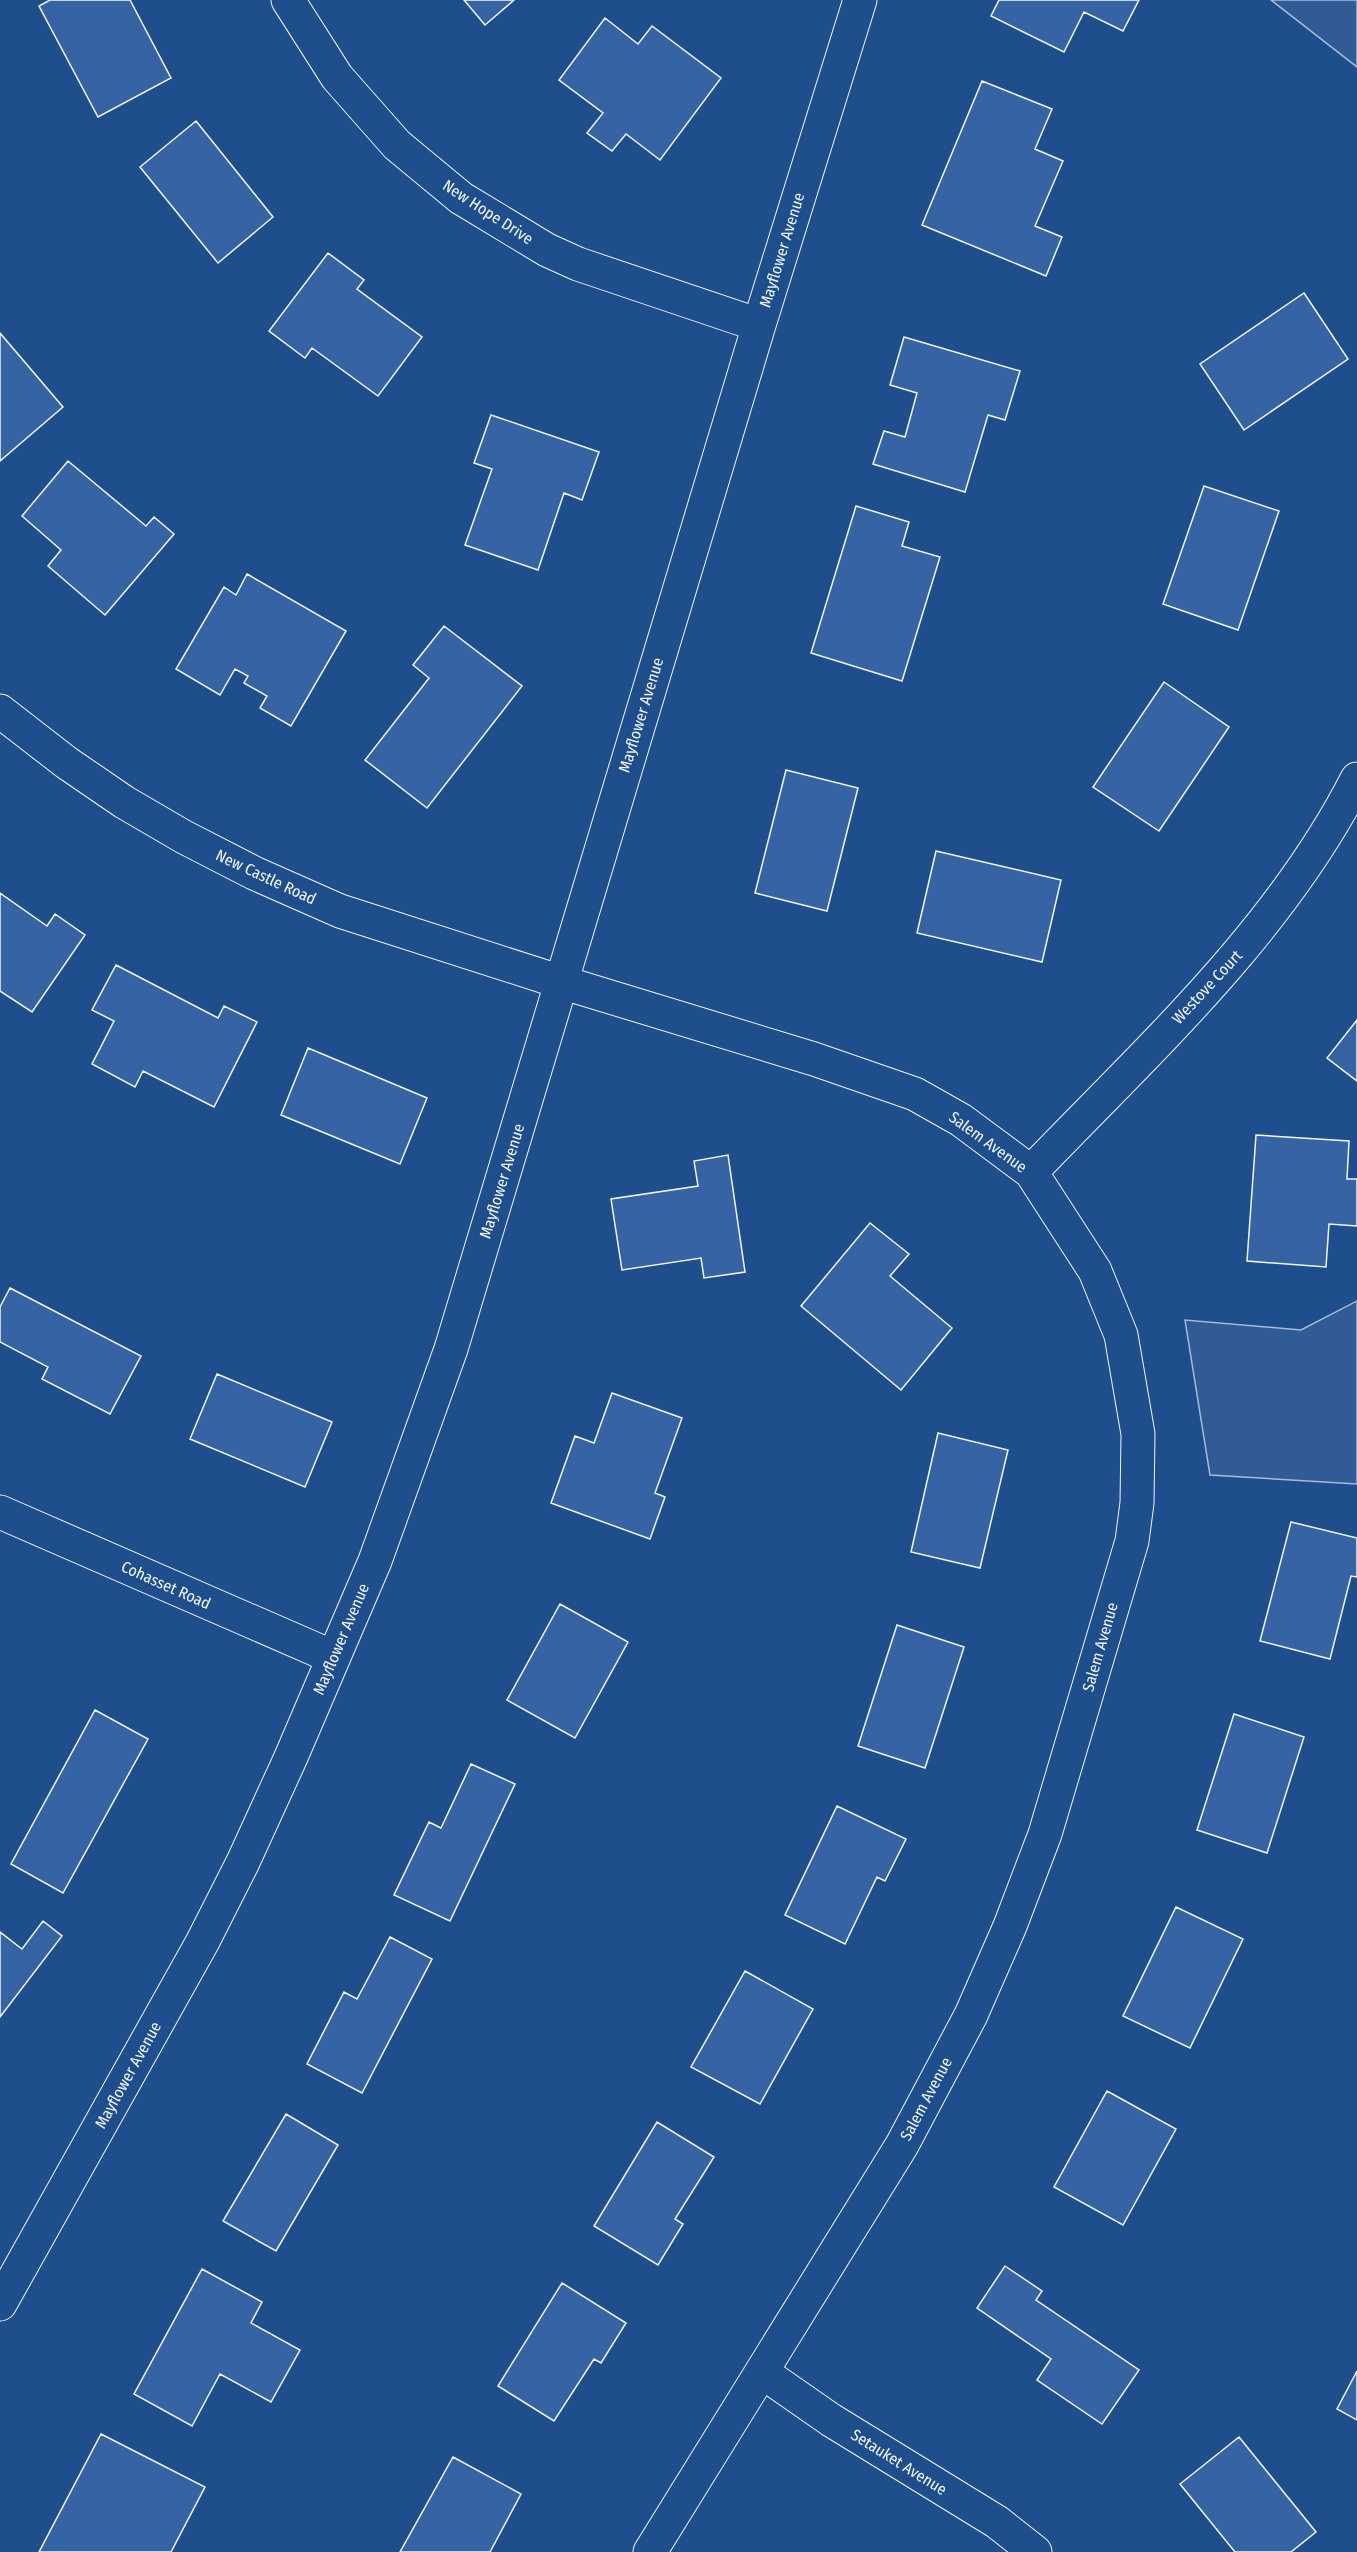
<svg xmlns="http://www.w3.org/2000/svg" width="1357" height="2552" viewBox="0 0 1357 2552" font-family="'Fira Sans Condensed',sans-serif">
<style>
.built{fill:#305b95;stroke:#a8bbd7;stroke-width:1.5}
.building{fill:#3563a3;stroke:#f2f6ff;stroke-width:1.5}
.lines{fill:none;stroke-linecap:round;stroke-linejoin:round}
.minor-casing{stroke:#f2f6ff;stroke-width:35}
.minor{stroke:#1f4e8c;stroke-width:33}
.labels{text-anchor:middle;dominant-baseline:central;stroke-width:4.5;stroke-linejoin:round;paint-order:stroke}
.street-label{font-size:16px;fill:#f2f6ff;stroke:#1f4e8c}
</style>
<rect width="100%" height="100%" fill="#1f4e8c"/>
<!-- built -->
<path class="built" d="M 1271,0 L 1357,0 L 1357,67 Z
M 1357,1301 L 1357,1484 L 1210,1475 L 1185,1320 L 1301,1330 Z"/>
<!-- building -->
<path class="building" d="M 50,0 L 130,0 L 171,78 L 98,117 L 39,6 Z
M 464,0 L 514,0 L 485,25 Z
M 999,0 L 1139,0 L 1123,31 L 1084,12 L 1064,52 L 991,16 Z
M 605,18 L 638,44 L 652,26 L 721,78 L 660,160 L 626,134 L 612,151 L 587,133 L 603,113 L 559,80 Z
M 982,81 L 1052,109 L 1035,149 L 1063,161 L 1035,226 L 1062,237 L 1046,276 L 922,225 Z
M 196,121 L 273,217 L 218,263 L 140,167 Z
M 328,253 L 364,280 L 357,289 L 422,337 L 378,396 L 312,348 L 305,358 L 269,331 Z
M 1304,293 L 1348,359 L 1244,430 L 1200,364 Z
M 0,333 L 63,407 L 0,461 Z
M 904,337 L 1020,371 L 1005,420 L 988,415 L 965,492 L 873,464 L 884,431 L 905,437 L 917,393 L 890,385 Z
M 491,415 L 599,452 L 582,500 L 564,493 L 538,570 L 465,545 L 492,469 L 474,463 Z
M 68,461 L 146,526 L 154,517 L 174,534 L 105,615 L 48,566 L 61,550 L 22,516 Z
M 1204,486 L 1279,511 L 1238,630 L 1163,604 Z
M 856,506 L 909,522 L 902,546 L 940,557 L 902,681 L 811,653 Z
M 247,574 L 346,631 L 291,726 L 260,708 L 267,696 L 244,683 L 248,676 L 235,669 L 220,695 L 176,669 L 224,587 L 236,595 Z
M 444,626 L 522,686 L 427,808 L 365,760 L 429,678 L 413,665 Z
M 1164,682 L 1229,727 L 1159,831 L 1093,787 Z
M 786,770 L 858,788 L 827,911 L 755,893 Z
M 936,851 L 1061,880 L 1042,962 L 917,933 Z
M 0,893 L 47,926 L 55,914 L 85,935 L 32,1012 L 0,991 Z
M 116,965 L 218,1018 L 224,1006 L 257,1022 L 214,1107 L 143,1071 L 135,1087 L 92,1064 L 114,1021 L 92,1010 Z
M 1357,1020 L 1357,1081 L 1327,1058 Z
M 308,1048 L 427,1098 L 400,1164 L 281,1115 Z
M 1256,1135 L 1349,1141 L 1347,1179 L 1357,1179 L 1357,1226 L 1329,1224 L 1326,1267 L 1247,1261 Z
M 728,1155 L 745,1272 L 704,1278 L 701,1258 L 622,1270 L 611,1199 L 698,1186 L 694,1161 Z
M 870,1223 L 909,1254 L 890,1276 L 952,1328 L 901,1390 L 801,1306 Z
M 10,1288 L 141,1356 L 110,1414 L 42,1379 L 48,1367 L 0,1342 L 0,1307 Z
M 217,1374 L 332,1422 L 305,1487 L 190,1439 Z
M 612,1393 L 682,1418 L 655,1493 L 665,1497 L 650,1539 L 551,1503 L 575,1436 L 594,1443 Z
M 938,1433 L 1008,1450 L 980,1568 L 911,1552 Z
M 1291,1522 L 1357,1538 L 1357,1577 L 1351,1576 L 1330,1659 L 1260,1641 Z
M 560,1604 L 628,1642 L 575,1738 L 507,1700 Z
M 897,1625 L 964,1647 L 925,1768 L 858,1746 Z
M 95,1710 L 148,1739 L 63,1893 L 11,1864 Z
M 1234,1714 L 1304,1737 L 1267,1853 L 1197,1830 Z
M 471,1764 L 515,1784 L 450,1921 L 394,1895 L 429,1822 L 441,1828 Z
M 837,1806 L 906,1839 L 885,1881 L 877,1877 L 845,1944 L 785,1915 Z
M 1176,1907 L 1243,1939 L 1190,2048 L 1123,2016 Z
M 43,1921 L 62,1936 L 0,2017 L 0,1932 L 22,1949 Z
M 390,1937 L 432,1959 L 362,2093 L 307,2064 L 344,1992 L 357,1999 Z
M 745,1971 L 813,2009 L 760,2104 L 691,2067 Z
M 1107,2091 L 1176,2129 L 1123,2225 L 1054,2187 Z
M 286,2114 L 338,2145 L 276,2251 L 223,2221 Z
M 657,2122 L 714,2157 L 675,2219 L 683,2224 L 658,2265 L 594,2226 Z
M 1005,2266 L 1042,2291 L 1036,2300 L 1139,2370 L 1102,2424 L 1037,2380 L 1051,2359 L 977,2308 Z
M 202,2269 L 262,2302 L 251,2323 L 300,2350 L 271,2402 L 220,2374 L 192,2426 L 134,2394 Z
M 562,2283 L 626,2323 L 601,2363 L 594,2359 L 554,2421 L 498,2386 Z
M 1357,2371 L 1357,2420 L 1337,2409 Z
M 101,2434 L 205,2487 L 171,2552 L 39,2552 Z
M 1239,2437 L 1316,2532 L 1291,2552 L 1235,2552 L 1180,2484 Z
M 453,2457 L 521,2494 L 490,2552 L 400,2552 Z"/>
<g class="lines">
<defs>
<path id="minor" d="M 288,0 L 337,77 L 397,145 L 461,198 L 547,250 L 578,264 L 759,325
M 0,711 L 67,763 L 124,802 L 184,837 L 254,873 L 340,911 L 561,982 L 814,1059 L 915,1094 L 961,1120 L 1031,1172 L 1095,1271 L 1121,1335 L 1138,1434 L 1137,1503 L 1132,1541 L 1045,1834 L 1010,1926 L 971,2015 L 902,2145 L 650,2552
M 1031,1172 C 1148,1050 1279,932 1357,779
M 0,1512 L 333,1657
M 0,2304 L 203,1941 L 243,1862 L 291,1757 L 375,1561 L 451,1349 L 759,325 L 860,0
M 762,2372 L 831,2420 L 997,2522 L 1035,2552"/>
</defs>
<!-- minor casing -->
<use href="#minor" class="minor-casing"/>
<!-- minor -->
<use href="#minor" class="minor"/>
</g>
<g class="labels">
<!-- street labels -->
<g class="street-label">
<text transform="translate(488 212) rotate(33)">New Hope Drive</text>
<text transform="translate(782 250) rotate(-73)">Mayflower Avenue</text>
<text transform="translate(641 715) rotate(-73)">Mayflower Avenue</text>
<text transform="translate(266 877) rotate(25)">New Castle Road</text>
<text transform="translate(1207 987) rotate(-47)">Westove Court</text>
<text transform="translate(988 1142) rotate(36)">Salem Avenue</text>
<text transform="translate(502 1181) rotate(-73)">Mayflower Avenue</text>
<text transform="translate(166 1585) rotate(24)">Cohasset Road</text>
<text transform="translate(341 1639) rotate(-67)">Mayflower Avenue</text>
<text transform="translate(1100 1647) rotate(-74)">Salem Avenue</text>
<text transform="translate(128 2075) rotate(-61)">Mayflower Avenue</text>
<text transform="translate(926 2099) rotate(-62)">Salem Avenue</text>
<text transform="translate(899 2462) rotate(32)">Setauket Avenue</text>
</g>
</g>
</svg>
